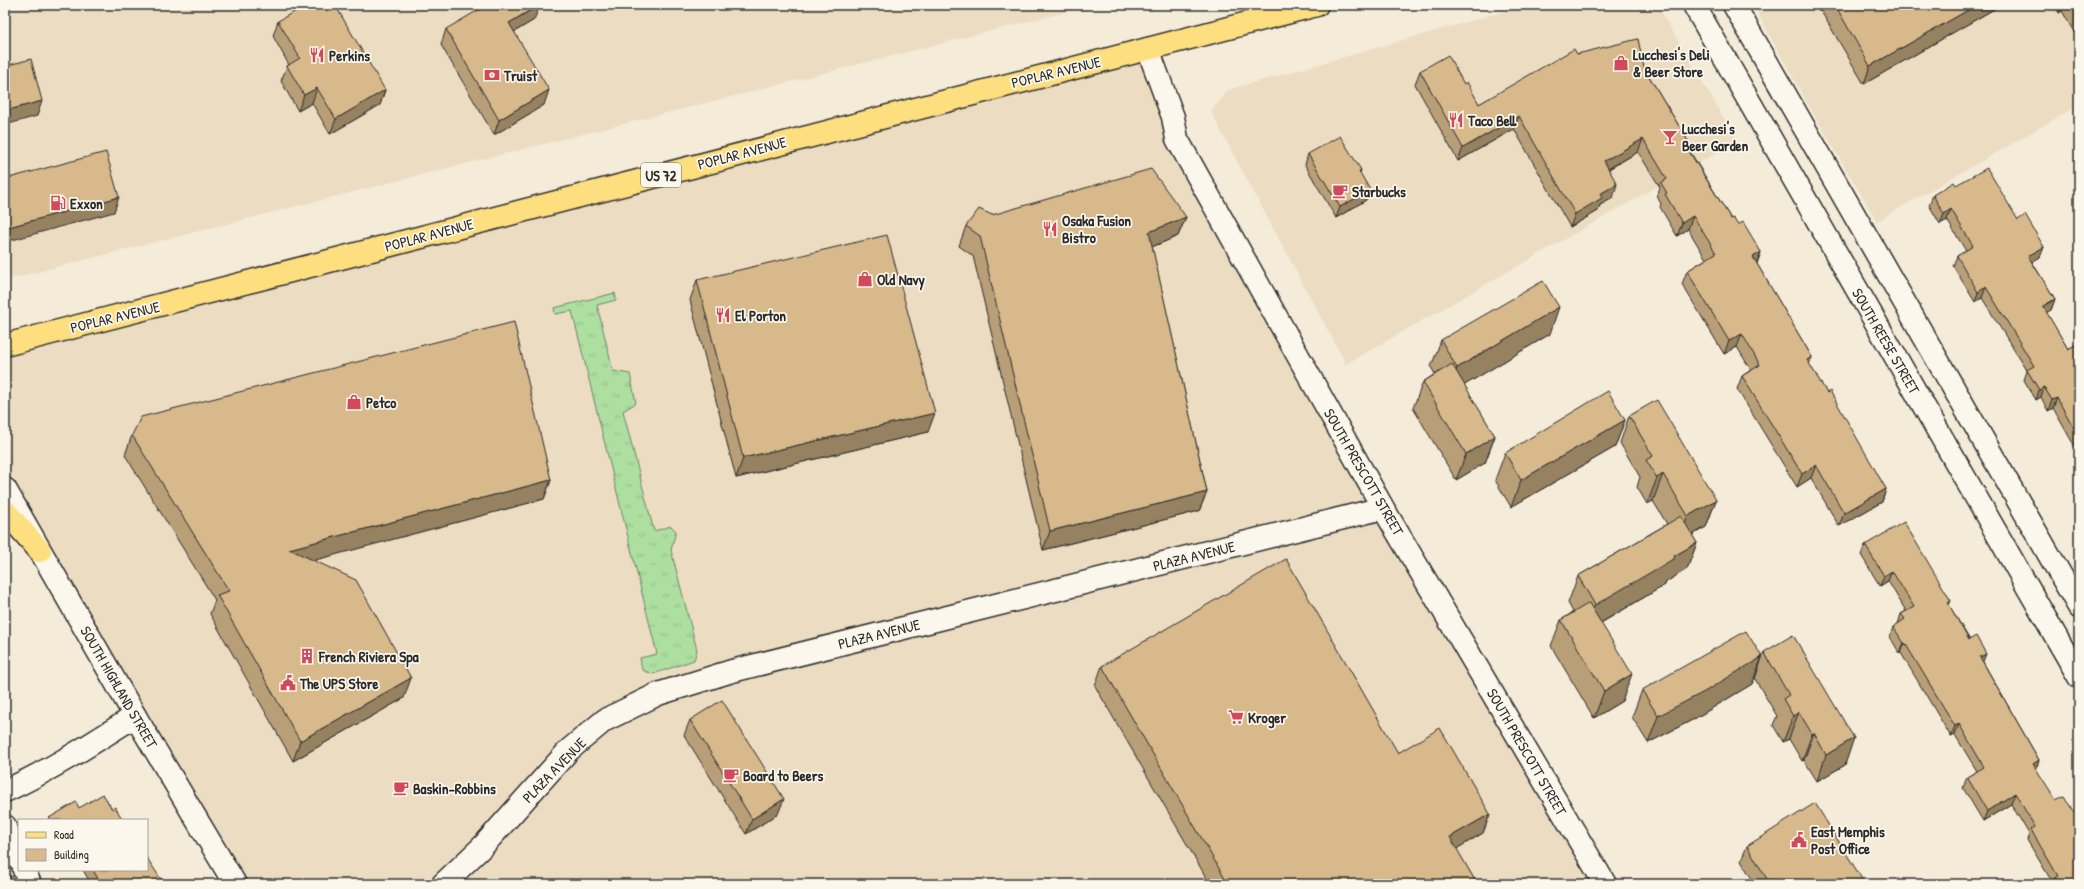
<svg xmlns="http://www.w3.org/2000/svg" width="2084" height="889" viewBox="0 0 2084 889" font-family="'Patrick Hand',sans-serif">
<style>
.built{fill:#ebdcc2}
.grass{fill:url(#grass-tufts);stroke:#6c8566}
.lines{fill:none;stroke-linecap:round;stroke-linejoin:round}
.minor-casing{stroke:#2b2b2b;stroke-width:25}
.secondary-casing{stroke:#2b2b2b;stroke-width:25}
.primary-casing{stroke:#2b2b2b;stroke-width:25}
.minor{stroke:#fbf7ec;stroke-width:22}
.secondary{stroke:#fbf7ec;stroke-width:22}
.primary{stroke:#fddf80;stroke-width:22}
.wall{fill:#b99f78;stroke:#2b2b2b}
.shaded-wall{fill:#968261;stroke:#2b2b2b}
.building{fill:#d7b98b;stroke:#2b2b2b}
.labels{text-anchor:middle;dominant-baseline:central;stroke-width:3.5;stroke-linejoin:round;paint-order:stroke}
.shield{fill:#fbf7ec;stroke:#696865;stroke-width:1}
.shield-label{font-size:14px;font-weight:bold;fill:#2b2b2b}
.poi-label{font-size:15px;font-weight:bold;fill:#2b2b2b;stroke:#fbf7ec;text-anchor:start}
.street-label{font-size:15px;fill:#2b2b2b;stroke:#fbf7ec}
</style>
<defs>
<pattern id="grass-tufts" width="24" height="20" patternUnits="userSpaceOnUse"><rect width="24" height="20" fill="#addfa0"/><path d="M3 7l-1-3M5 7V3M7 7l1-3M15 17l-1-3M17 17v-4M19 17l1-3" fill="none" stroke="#95c08a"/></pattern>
</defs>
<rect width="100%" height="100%" fill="#f4ebd9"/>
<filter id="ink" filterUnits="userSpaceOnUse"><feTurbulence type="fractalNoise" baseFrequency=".025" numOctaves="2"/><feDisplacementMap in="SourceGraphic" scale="8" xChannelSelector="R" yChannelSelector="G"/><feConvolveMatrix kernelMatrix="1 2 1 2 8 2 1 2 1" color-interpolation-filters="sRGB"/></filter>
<g filter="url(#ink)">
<!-- built -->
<path class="built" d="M 5,5 L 1093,5 L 5,280 Z
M 1527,5 L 1657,5 L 1737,141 L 1346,364 L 1211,112 L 1228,90 Z
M 1753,5 L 2079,5 L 2079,105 L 1877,221 L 1806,101 Z
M 1148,49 L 1173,117 L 1605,884 L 235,884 L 5,489 L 5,345 Z"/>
<!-- grass -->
<path class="grass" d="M 615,293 L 616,300 L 597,305 L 613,371 L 630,374 L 636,403 L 623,411 L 654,531 L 671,526 L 676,531 L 671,550 L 697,650 L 694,660 L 653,674 L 642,670 L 640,658 L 657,654 L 572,311 L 555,314 L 554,308 Z"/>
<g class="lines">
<defs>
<path id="minor" d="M 1694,5 L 2079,677
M 1734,5 L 2079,607
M 1148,49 L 1173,117 L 1177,139 L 1383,508 L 1605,884
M 5,791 C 51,770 93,743 135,716
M 5,826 L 19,859
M 24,870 L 30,884
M 443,884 L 483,846 L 569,750 L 605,720 L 658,694 L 732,671 L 1383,508"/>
<path id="secondary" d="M 5,489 L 135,716 L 235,884"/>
<path id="primary" d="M 5,345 L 1317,5
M 5,511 L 40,551"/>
</defs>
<!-- minor casing -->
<use href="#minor" class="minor-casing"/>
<!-- secondary casing -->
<use href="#secondary" class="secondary-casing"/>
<!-- primary casing -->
<use href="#primary" class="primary-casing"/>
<!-- minor -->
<use href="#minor" class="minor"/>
<!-- secondary -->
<use href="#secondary" class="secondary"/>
<!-- primary -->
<use href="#primary" class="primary"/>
</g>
<!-- wall -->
<path class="wall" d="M 621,5 L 631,5 L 624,9 Z
M 1823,5 L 2001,5 L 1864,84 L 1821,11 Z
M 2054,5 L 2079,5 L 2079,41 L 2062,11 L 2059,13 Z
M 534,20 L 514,32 L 544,105 L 494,135 L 441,45 L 446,29 Z
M 278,21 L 385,90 L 380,105 L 330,134 L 312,103 L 298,111 L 281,81 L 287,66 L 289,65 L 273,36 Z
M 1577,54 L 1644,68 L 1688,141 L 1686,145 L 1731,219 L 1738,225 L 1761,252 L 1757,264 L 1812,357 L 1809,364 L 1827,393 L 1886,489 L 1882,502 L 1839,526 L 1811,478 L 1797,487 L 1737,389 L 1742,376 L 1751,370 L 1737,347 L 1724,354 L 1682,284 L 1687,271 L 1706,259 L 1688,229 L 1677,236 L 1660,207 L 1661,204 L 1657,196 L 1660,187 L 1638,152 L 1609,169 L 1613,198 L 1600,205 L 1598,211 L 1570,227 L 1514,129 L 1458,161 L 1415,84 L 1420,71 L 1464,84 L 1479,104 Z
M 1308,154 L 1361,170 L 1360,173 L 1366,200 L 1336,218 L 1305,165 Z
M 1956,185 L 2018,220 L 2044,247 L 2040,257 L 2032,262 L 2055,299 L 2051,310 L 2046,312 L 2068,349 L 2079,343 L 2079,454 L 2053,408 L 2048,411 L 2041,397 L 2036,400 L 2024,380 L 2027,371 L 1982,298 L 1975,302 L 1953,266 L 1957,256 L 1966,251 L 1947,220 L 1940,224 L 1929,205 L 1933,195 Z
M 992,215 L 1186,217 L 1178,236 L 1152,247 L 1207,492 L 1199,511 L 1043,550 L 973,256 L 959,246 L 966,226 Z
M 697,280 L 928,432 L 736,478 L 690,300 Z
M 1550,334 L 1464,385 L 1495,436 L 1485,463 L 1456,480 L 1413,408 L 1423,382 L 1435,374 L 1431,367 L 1441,340 Z
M 1629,416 L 1716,500 L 1706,527 L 1692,535 L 1697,543 L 1687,569 L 1666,582 L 1665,585 L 1601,623 L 1622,701 L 1594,718 L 1551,646 L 1561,620 L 1573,612 L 1568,603 L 1578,576 L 1667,524 L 1653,501 L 1647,504 L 1637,487 L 1640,477 L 1620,443 Z
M 1625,420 L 1615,447 L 1511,507 L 1495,480 L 1505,453 Z
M 132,435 L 551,480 L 544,499 L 313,560 L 404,698 L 293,761 L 210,614 L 215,600 L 125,455 Z
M 1865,545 L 1951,601 L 1949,605 L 1983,662 L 2039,760 L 2036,769 L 2079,884 L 2048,884 L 2048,882 L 2051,880 L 2027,840 L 2029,834 L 2011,804 L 1983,821 L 1963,788 L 1967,777 L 1977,771 L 1955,735 L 1951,737 L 1901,653 L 1900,654 L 1890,637 L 1893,627 L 1898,624 L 1901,614 L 1906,611 L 1888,581 L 1880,586 L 1861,555 Z
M 1764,652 L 1845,765 L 1817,781 L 1804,760 L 1802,761 L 1789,739 L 1783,742 L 1773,725 L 1777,716 L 1755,679 Z
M 1762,657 L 1752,684 L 1694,719 L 1648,743 L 1632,717 L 1642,690 Z
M 1102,666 L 1398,753 L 1490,814 L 1483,833 L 1456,849 L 1477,884 L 1210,884 L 1095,686 Z
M 690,720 L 778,814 L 746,834 L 684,735 Z
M 1747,846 L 1865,884 L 1755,884 L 1741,861 Z
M 83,870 L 147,870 L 164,884 L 91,884 Z"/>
<!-- shaded-wall -->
<path class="shaded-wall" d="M 540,5 L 534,20 L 504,38 L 509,23 Z
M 625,5 L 631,5 L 624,9 Z
M 1977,5 L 2001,5 L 1864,84 L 1870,66 Z
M 2061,5 L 2064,5 L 2062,11 L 2059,13 Z
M 317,88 L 312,103 L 298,111 L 304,95 Z
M 385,90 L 380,105 L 330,134 L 336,119 Z
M 549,90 L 544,105 L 494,135 L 499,120 Z
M 42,101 L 37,116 L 5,125 L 5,111 Z
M 1519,116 L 1514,129 L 1458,161 L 1463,148 Z
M 1643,139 L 1638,152 L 1599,174 L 1604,161 Z
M 1617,184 L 1613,198 L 1600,205 L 1598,211 L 1570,227 L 1575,214 L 1600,194 Z
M 1370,190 L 1366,200 L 1336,218 L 1340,207 Z
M 119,197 L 114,212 L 5,242 L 5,228 Z
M 1951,209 L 1947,220 L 1940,224 L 1944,214 Z
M 1693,216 L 1688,229 L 1677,236 L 1682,223 Z
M 1186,217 L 1178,236 L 1142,251 L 1149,232 Z
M 2044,247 L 2040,257 L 2025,266 L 2028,256 Z
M 1761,252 L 1756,265 L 1753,257 Z
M 1986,287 L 1982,298 L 1975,302 L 1978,292 Z
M 2055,299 L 2051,310 L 2039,317 L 2043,306 Z
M 1559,307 L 1550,334 L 1448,395 L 1457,368 Z
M 1742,334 L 1737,347 L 1724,354 L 1729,341 Z
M 1812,357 L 1807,370 L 1807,360 Z
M 2044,387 L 2041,397 L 2036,400 L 2039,390 Z
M 2057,398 L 2053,408 L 2048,411 L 2052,400 Z
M 935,413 L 928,432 L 736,478 L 743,458 Z
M 1625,420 L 1615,447 L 1511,507 L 1521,480 Z
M 1495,436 L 1485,463 L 1456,480 L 1466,454 Z
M 1816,465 L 1811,478 L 1797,487 L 1802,474 Z
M 1663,474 L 1653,501 L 1647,504 L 1657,478 Z
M 551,480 L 544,499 L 282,569 L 289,549 Z
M 1886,489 L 1882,502 L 1839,526 L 1844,513 Z
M 1207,492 L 1199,511 L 1043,550 L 1050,531 Z
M 1716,500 L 1706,527 L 1678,543 L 1688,516 Z
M 1697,543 L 1687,569 L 1666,582 L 1665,585 L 1585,632 L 1595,605 L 1674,556 Z
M 1892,571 L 1888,581 L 1880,586 L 1884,576 Z
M 1904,643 L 1905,643 L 1901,653 L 1900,654 Z
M 1986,654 L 1982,664 L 1980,657 Z
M 1762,657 L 1752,684 L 1694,719 L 1648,743 L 1658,716 Z
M 1632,674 L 1622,701 L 1594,718 L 1604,691 Z
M 411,678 L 404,698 L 293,761 L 300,741 Z
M 1799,712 L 1789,739 L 1783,742 L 1793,716 Z
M 1959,724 L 1955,735 L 1951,737 L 1955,726 Z
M 1814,733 L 1804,760 L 1802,761 L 1812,734 Z
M 1854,738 L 1845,765 L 1817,781 L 1826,755 Z
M 2039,760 L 2036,771 L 2033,764 Z
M 2015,793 L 2011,804 L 1983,821 L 1987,811 Z
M 784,799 L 778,814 L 746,834 L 752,819 Z
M 1490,814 L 1483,833 L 1443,857 L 1450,837 Z"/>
<!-- building -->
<path class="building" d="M 306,5 L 335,5 L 385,90 L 336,119 L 317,88 L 304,95 L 287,66 L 300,58 L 278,21 Z
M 487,5 L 539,5 L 509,23 L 549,90 L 499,120 L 446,29 Z
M 1835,5 L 1977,5 L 1870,66 Z
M 2075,5 L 2079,5 L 2079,11 Z
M 1638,39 L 1644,68 L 1688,141 L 1684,143 L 1731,219 L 1733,218 L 1738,225 L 1743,222 L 1761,252 L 1753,257 L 1812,357 L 1807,360 L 1827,393 L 1830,391 L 1886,489 L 1844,513 L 1816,465 L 1802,474 L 1742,376 L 1760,365 L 1742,334 L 1729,341 L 1687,271 L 1716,253 L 1693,216 L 1682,223 L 1665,194 L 1667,193 L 1661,183 L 1667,179 L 1643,139 L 1604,161 L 1617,184 L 1600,194 L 1602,198 L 1575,214 L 1519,116 L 1463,148 L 1420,71 L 1448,55 L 1464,84 L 1467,82 L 1479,104 L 1574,49 L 1577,54 Z
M 31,59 L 42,101 L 5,111 L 5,66 Z
M 1340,136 L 1361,170 L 1359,171 L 1370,190 L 1340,207 L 1308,154 Z
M 106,152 L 119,197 L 5,228 L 5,179 Z
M 1987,168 L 2018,220 L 2025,215 L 2044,247 L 2028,256 L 2055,299 L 2043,306 L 2068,349 L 2079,343 L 2079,437 L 2057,398 L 2052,400 L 2044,387 L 2039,390 L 2027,370 L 2034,366 L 1986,287 L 1978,292 L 1957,256 L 1973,246 L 1951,209 L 1944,214 L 1933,195 L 1954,182 L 1956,185 Z
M 1151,169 L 1186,217 L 1149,232 L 1207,492 L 1050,531 L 980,236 L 966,226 L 979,209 L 992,215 Z
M 887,235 L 935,413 L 743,458 L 697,280 Z
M 1543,281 L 1559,307 L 1457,368 L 1441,340 Z
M 514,322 L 551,480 L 289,549 L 356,580 L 411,678 L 300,741 L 217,595 L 229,591 L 132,435 L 141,417 Z
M 1452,364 L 1495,436 L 1466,454 L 1423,382 Z
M 1608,391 L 1625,420 L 1521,480 L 1505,453 Z
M 1657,400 L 1716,500 L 1688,516 L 1663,474 L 1657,478 L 1646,460 L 1653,456 L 1629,416 Z
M 1681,516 L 1697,543 L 1674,556 L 1675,558 L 1595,605 L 1578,576 Z
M 1904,522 L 1951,601 L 1948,603 L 1969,640 L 1976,636 L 1986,654 L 1980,657 L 2039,760 L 2033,764 L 2056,800 L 2064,796 L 2076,816 L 2079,814 L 2079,884 L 2050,884 L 2048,882 L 2058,876 L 2031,830 L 2035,827 L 2015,793 L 1987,811 L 1967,777 L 1984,767 L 1959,724 L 1955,726 L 1905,643 L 1904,643 L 1893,627 L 1905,619 L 1901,614 L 1914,607 L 1892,571 L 1884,576 L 1865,545 Z
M 1286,559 L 1398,753 L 1440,728 L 1490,814 L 1450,837 L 1477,884 L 1228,884 L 1102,666 Z
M 1589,603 L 1632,674 L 1604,691 L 1561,620 Z
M 1746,631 L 1762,657 L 1704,692 L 1658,716 L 1642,690 Z
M 1793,635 L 1854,738 L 1826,755 L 1814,733 L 1812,734 L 1799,712 L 1793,716 L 1783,699 L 1789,695 L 1764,652 Z
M 722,700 L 784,799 L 752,819 L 690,720 Z
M 103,794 L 112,809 L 115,807 L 123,820 L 50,820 L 49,818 L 76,802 L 79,808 Z
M 1815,803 L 1865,884 L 1770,884 L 1747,846 Z
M 147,858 L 164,884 L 101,884 L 93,870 L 147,870 Z
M 6,861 L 9,877 L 15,876 L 16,884 L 5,884 L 5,862 Z"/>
</g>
<!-- icons -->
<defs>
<symbol id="restaurant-bare" viewBox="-9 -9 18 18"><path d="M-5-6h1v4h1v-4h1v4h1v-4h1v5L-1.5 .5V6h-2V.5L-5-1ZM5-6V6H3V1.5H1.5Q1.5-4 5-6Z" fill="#d1495b" stroke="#fbf7ec" stroke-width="2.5" paint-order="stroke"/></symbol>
<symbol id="shop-bare" viewBox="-9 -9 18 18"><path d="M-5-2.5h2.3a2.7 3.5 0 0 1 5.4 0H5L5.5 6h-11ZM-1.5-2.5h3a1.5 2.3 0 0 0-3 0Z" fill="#d1495b" stroke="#fbf7ec" stroke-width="2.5" paint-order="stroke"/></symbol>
<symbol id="bank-bare" viewBox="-9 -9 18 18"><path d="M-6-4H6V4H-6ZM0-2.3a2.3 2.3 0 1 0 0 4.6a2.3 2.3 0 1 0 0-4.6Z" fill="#d1495b" stroke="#fbf7ec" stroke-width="2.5" paint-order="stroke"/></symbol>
<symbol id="bar-bare" viewBox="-9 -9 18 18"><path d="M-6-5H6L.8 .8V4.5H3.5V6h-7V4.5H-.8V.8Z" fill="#d1495b" stroke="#fbf7ec" stroke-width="2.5" paint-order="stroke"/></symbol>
<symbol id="cafe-bare" viewBox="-9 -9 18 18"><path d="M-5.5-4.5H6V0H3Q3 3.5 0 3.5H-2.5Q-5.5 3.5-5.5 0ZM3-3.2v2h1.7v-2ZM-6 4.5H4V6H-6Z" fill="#d1495b" stroke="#fbf7ec" stroke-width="2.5" paint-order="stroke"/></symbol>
<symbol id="fuel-bare" viewBox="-9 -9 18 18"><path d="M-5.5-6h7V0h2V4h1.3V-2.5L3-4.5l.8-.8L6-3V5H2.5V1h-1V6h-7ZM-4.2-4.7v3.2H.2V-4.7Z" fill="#d1495b" stroke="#fbf7ec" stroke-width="2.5" paint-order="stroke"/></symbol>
<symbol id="building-bare" viewBox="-9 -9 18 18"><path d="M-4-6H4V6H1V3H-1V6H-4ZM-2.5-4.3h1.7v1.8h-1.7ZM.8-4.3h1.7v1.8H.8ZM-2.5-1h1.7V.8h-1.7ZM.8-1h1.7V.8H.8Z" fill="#d1495b" stroke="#fbf7ec" stroke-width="2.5" paint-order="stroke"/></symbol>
<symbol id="civic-bare" viewBox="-9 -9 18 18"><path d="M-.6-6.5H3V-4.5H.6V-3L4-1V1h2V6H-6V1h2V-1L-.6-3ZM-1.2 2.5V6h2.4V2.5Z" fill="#d1495b" stroke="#fbf7ec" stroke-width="2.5" paint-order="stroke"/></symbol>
<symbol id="supermarket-bare" viewBox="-9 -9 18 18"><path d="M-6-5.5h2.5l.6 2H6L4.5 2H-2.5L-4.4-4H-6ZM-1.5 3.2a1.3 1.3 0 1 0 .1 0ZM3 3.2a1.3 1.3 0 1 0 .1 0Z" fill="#d1495b" stroke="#fbf7ec" stroke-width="2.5" paint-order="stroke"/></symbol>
</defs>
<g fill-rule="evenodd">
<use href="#restaurant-bare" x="306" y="44" width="22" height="22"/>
<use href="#shop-bare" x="1610" y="52" width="22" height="22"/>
<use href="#bank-bare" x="481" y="64" width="22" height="22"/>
<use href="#restaurant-bare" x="1445" y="109" width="22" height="22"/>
<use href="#bar-bare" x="1659" y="126" width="22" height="22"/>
<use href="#cafe-bare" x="1329" y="180" width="22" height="22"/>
<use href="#fuel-bare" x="47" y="192" width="22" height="22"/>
<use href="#restaurant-bare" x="1039" y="218" width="22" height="22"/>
<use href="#shop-bare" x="854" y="268" width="22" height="22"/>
<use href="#restaurant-bare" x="712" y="304" width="22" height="22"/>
<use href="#shop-bare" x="343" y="391" width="22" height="22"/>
<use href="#building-bare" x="296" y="645" width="22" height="22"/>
<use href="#civic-bare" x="277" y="672" width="22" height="22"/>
<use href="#supermarket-bare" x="1225" y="706" width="22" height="22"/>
<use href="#cafe-bare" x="720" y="764" width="22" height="22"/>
<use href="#cafe-bare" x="390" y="777" width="22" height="22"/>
<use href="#civic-bare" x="1788" y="829" width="22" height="22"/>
</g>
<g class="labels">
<!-- shield labels -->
<rect class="shield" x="641" y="163" width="40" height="24" rx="3"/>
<g class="shield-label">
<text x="661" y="175">US 72</text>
</g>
<!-- poi labels -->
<g class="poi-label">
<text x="1633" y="54">Lucchesi's Deli<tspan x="1633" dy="17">&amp; Beer Store</tspan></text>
<text x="329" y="55">Perkins</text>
<text x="504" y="75">Truist</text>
<text x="1468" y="120">Taco Bell</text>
<text x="1682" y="128">Lucchesi's<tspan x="1682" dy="17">Beer Garden</tspan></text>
<text x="1352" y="191">Starbucks</text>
<text x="70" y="203">Exxon</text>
<text x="1062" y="220">Osaka Fusion<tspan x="1062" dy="17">Bistro</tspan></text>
<text x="877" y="279">Old Navy</text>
<text x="735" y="315">El Porton</text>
<text x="366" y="402">Petco</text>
<text x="319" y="656">French Riviera Spa</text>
<text x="300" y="683">The UPS Store</text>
<text x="1248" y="717">Kroger</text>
<text x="743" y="775">Board to Beers</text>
<text x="413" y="788">Baskin-Robbins</text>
<text x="1811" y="831">East Memphis<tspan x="1811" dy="17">Post Office</tspan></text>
</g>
<!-- street labels -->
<g class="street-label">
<text transform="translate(1056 72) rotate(-14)">POPLAR AVENUE</text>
<text transform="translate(742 153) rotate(-15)">POPLAR AVENUE</text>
<text transform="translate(429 235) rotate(-15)">POPLAR AVENUE</text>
<text transform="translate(115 317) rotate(-14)">POPLAR AVENUE</text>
<text transform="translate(1886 341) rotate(60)">SOUTH REESE STREET</text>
<text transform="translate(1364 472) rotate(60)">SOUTH PRESCOTT STREET</text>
<text transform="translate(1194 556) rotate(-14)">PLAZA AVENUE</text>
<text transform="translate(879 634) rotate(-14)">PLAZA AVENUE</text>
<text transform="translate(119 687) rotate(60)">SOUTH HIGHLAND STREET</text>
<text transform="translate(1527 752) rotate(60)">SOUTH PRESCOTT STREET</text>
<text transform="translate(554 770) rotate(-46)">PLAZA AVENUE</text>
</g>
</g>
<!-- margin -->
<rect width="2084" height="889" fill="none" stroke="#fbf7ec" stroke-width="20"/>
<rect x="10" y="10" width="2064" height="869" fill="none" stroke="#2b2b2b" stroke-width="1.5" filter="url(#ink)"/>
<!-- legend -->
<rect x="18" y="819" width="130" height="52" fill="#fbf7ec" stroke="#a8a59f"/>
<rect x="26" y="832" width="20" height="6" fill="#fddf80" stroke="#a8a59f"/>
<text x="54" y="839" font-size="12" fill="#2b2b2b">Road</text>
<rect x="26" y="849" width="20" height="12" fill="#d7b98b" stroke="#a8a59f"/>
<text x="54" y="859" font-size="12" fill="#2b2b2b">Building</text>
</svg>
